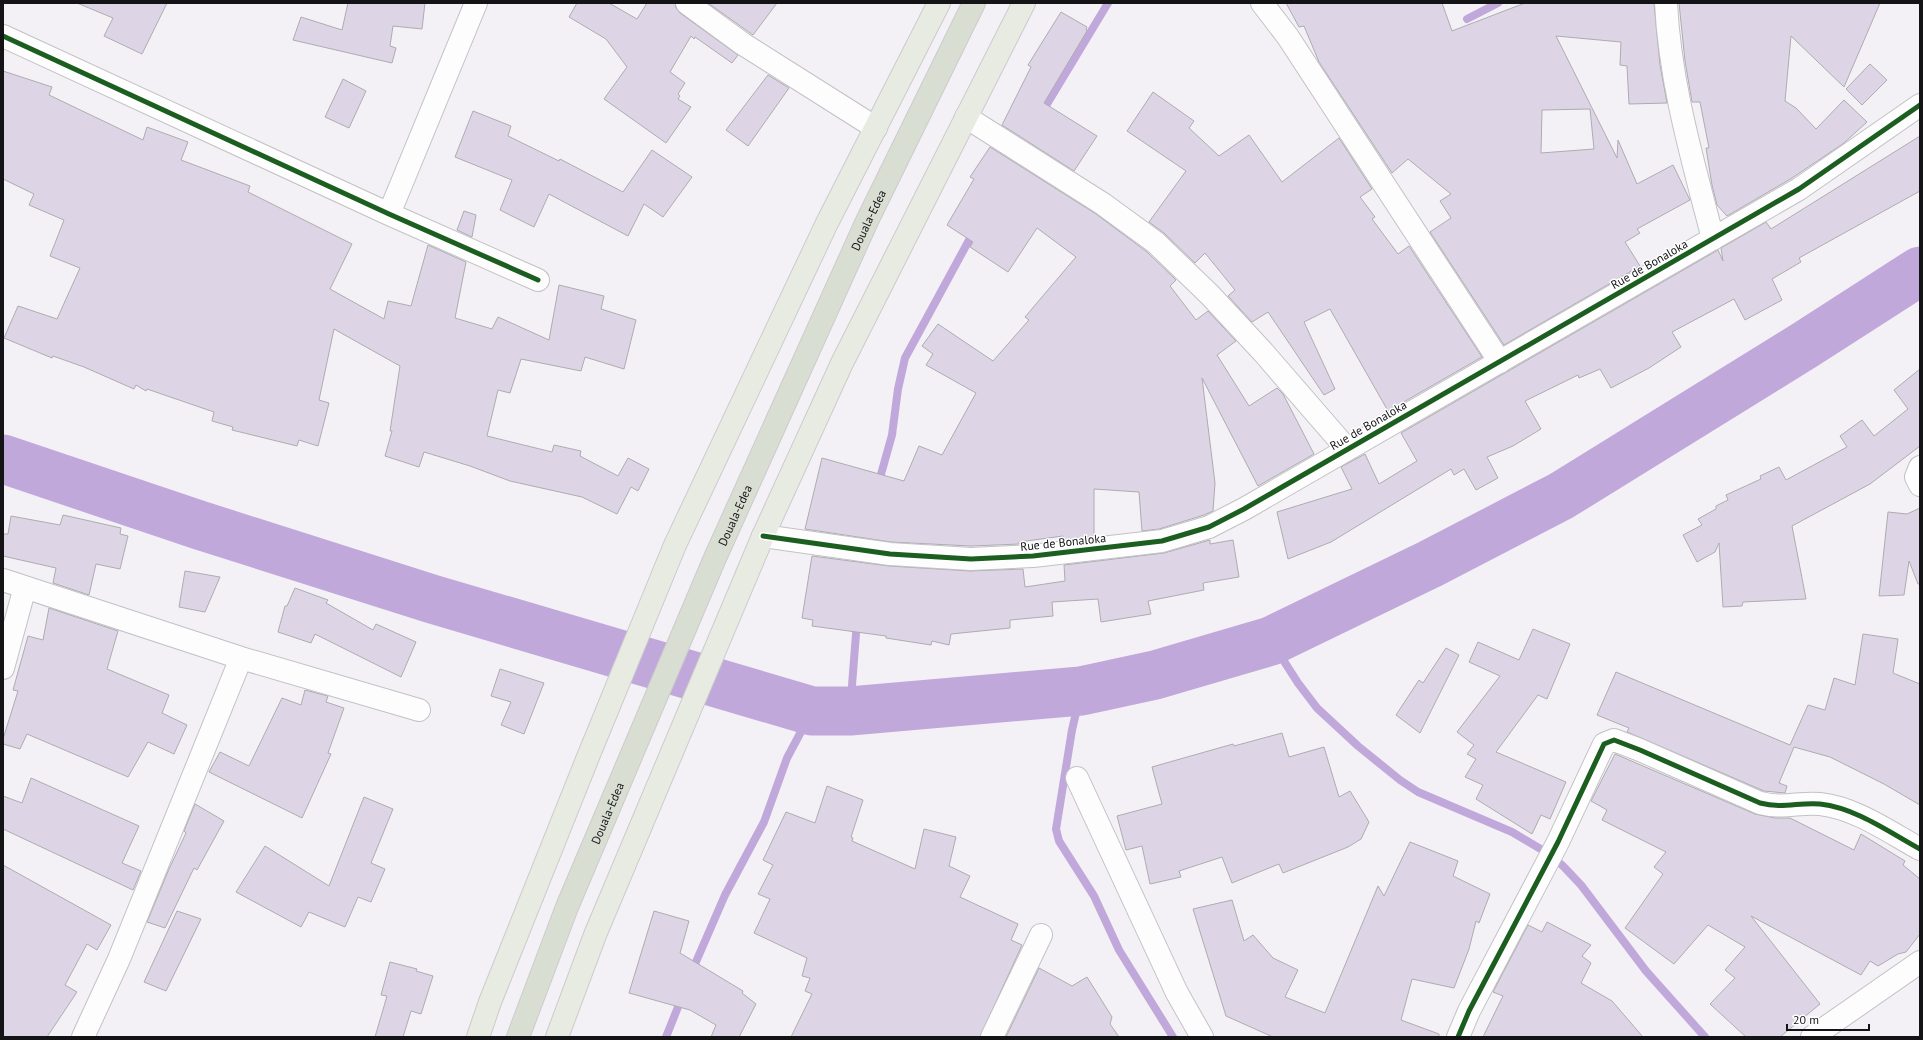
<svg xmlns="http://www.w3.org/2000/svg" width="1923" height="1040" viewBox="0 0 1923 1040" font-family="'PT Sans',sans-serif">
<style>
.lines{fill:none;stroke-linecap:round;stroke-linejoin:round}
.stream{stroke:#c1a8db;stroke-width:8}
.river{stroke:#c1a8db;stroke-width:49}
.building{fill:#ddd5e6;stroke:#adacaf;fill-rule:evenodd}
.minor-casing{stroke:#c3c1c5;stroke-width:24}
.major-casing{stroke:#cccbcd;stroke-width:24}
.highway-casing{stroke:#cccbcd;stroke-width:24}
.minor{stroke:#fdfdfe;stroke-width:22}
.major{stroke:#e7ebe2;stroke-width:22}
.highway{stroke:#d8ded1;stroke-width:22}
.cycleway-casing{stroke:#fefefe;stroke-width:8}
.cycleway{stroke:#1b5e20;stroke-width:5}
.labels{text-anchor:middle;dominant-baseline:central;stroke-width:3;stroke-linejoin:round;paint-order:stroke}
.street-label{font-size:12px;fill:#141316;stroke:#fefefe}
</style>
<rect width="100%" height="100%" fill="#f3f1f6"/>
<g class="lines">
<!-- stream -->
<path class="stream" d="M 1467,19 L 1498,3
M 1041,114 L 1108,3
M 878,485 L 892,435 L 898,389 L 905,358 L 974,231
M 1271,641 L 1298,683 L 1317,708 L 1358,746 L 1400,780 L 1418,792 L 1512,832 L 1549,854 L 1563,866 L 1581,885 L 1646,971 L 1705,1037
M 1081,691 L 1072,730 L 1062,792 L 1056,829 L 1059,841 L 1094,896 L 1119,950 L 1173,1037
M 850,711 L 857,621
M 692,971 L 725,895 L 764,822 L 787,758 L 812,711
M 666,1037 L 682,997"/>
<!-- river -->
<path class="river" d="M 3,459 L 199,525 L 432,599 L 812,711 L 850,711 L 1081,691 L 1155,675 L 1271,641 L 1430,564 L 1561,496 L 1805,345 L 1920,271"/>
</g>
<!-- building -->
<path class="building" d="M 77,3 L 167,3 L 142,54 L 104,36 L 113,18 Z
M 348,3 L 425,3 L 422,29 L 393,26 L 390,46 L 396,48 L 392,63 L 293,40 L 301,17 L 342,30 Z
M 577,3 L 609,3 L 637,19 L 647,3 L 675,3 L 676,8 L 680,13 L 738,55 L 732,63 L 695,37 L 694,39 L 691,36 L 670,72 L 685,83 L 678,94 L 680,96 L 678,99 L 691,107 L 666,143 L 604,99 L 627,67 L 606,39 L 569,17 Z
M 708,3 L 777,3 L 753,35 Z
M 1286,3 L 1442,3 L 1452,31 L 1525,3 L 1654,3 L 1660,65 L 1667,103 L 1629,104 L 1627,66 L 1620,65 L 1621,42 L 1556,36 L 1617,158 L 1618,140 L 1637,184 L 1673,165 L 1690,200 L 1637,229 L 1640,233 L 1625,242 L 1640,266 L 1504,345 L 1430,232 L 1451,218 L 1440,201 L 1451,194 L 1408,159 L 1392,173 L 1319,62 L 1304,26 L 1299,27 ZM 1590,109 L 1594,149 L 1541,153 L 1542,110 Z
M 1679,3 L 1880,3 L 1844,87 L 1791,36 L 1785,101 L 1796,108 L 1816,129 L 1844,100 L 1867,122 L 1844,143 L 1792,178 L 1727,216 L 1717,205 L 1712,185 L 1706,148 L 1709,148 L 1700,102 L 1692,102 L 1685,61 Z
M 1061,12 L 1087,27 L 1086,30 L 1087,31 L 1044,103 L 1097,136 L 1074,171 L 1002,125 L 1031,67 L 1028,65 Z
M 1870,64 L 1887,80 L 1862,105 L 1846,89 Z
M 3,71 L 52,87 L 49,95 L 143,140 L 147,127 L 188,142 L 181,160 L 250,186 L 248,192 L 352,244 L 330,289 L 384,319 L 388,301 L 411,306 L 428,245 L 466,262 L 455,318 L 492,329 L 498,317 L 549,340 L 559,285 L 604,296 L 601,309 L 636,320 L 624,369 L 585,357 L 581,371 L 521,359 L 510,393 L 498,390 L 487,436 L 552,452 L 554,445 L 581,451 L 580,456 L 618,476 L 628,458 L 649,469 L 638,491 L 631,487 L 617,514 L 582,497 L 510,481 L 470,466 L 424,452 L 419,467 L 385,456 L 392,431 L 390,431 L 400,366 L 334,329 L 319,400 L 329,403 L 318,446 L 299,440 L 297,446 L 232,430 L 233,427 L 212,421 L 214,412 L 147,389 L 146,391 L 136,385 L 134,389 L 84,367 L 53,356 L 52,358 L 4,338 L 18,306 L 57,319 L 80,268 L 50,256 L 64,220 L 29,205 L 34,194 L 3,179 Z
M 768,75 L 789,88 L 748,146 L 726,130 Z
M 343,79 L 366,91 L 349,128 L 325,117 Z
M 1153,92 L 1194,121 L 1189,128 L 1219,156 L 1249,135 L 1282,182 L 1339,138 L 1372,189 L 1360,197 L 1375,217 L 1372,219 L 1398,254 L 1409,246 L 1482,357 L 1388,411 L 1330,309 L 1304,322 L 1335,389 L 1324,395 L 1268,312 L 1252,322 L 1228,296 L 1235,290 L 1205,253 L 1195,263 L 1164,233 L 1149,222 L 1186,171 L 1127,131 Z
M 473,111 L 511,126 L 508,136 L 559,161 L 560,159 L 623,192 L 652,150 L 692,177 L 663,217 L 644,204 L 628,236 L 549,194 L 534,227 L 500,210 L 512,180 L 455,157 Z
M 1920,136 L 1920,191 L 1799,258 L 1801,262 L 1772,279 L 1782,300 L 1745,320 L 1734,299 L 1672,332 L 1681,347 L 1649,368 L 1611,388 L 1600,369 L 1579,378 L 1578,375 L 1525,401 L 1541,429 L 1513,446 L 1487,457 L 1498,478 L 1476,490 L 1464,469 L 1454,475 L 1451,469 L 1331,542 L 1288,559 L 1277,512 L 1352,489 L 1341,467 L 1365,454 L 1379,484 L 1417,461 L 1401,433 L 1718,250 L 1723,261 L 1721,248 L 1766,222 L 1771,229 Z
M 990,147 L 1096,214 L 1147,252 L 1176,280 L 1170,286 L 1196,320 L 1208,311 L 1236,341 L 1217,355 L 1249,406 L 1277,388 L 1283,394 L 1314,454 L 1258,486 L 1202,378 L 1215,483 L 1213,511 L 1204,515 L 1159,529 L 1142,531 L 1139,492 L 1094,489 L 1094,536 L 1063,540 L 1063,536 L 1019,542 L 1019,544 L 971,546 L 891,542 L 805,529 L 822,458 L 904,481 L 919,446 L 942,455 L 976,393 L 926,365 L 933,354 L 922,346 L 938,324 L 993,361 L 1029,320 L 1025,317 L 1076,257 L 1037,228 L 1008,272 L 970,247 L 973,242 L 947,225 L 974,179 L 970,177 Z
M 464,211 L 476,215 L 472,237 L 457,230 Z
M 1920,369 L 1920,446 L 1870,484 L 1792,526 L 1806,599 L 1743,602 L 1742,606 L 1723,607 L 1719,543 L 1715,552 L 1697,562 L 1683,535 L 1702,525 L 1698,519 L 1716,509 L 1716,506 L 1728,500 L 1726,495 L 1761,479 L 1760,476 L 1779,467 L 1786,480 L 1847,447 L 1840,436 L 1862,420 L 1874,436 L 1908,409 L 1894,390 Z
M 1920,508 L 1920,584 L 1918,584 L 1909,561 L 1904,595 L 1879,596 L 1888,512 L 1907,514 Z
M 63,515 L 121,528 L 120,534 L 128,536 L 120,569 L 96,564 L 89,595 L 53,583 L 56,568 L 3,556 L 3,534 L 8,534 L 11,516 L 60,525 Z
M 1210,540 L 1210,544 L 1233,540 L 1239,577 L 1203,583 L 1204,590 L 1148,601 L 1151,614 L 1101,622 L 1098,599 L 1052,602 L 1053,616 L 1010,620 L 1010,628 L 951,634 L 949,645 L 932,641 L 931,645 L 886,638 L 886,636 L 812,626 L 813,620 L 802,618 L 812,556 L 889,566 L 970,571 L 1023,569 L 1025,587 L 1065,581 L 1064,565 L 1164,553 Z
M 185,571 L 220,577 L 205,612 L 179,607 Z
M 295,588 L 328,600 L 326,603 L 373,630 L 376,624 L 416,642 L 401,677 L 315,634 L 311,643 L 278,632 L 285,606 L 287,606 Z
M 49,608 L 118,631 L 107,669 L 169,695 L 162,713 L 187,725 L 174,754 L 148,742 L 128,777 L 27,734 L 20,749 L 3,744 L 3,739 L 18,691 L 13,690 L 28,636 L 43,640 Z
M 1533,629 L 1570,644 L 1547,699 L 1538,695 L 1496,752 L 1566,782 L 1550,819 L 1541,815 L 1532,834 L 1476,799 L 1483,785 L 1465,777 L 1476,759 L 1467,754 L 1474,745 L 1457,732 L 1500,676 L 1469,662 L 1478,642 L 1519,660 Z
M 1863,634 L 1898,639 L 1893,673 L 1920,684 L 1920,805 L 1884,784 L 1830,757 L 1794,747 L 1779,783 L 1787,786 L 1785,793 L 1764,791 L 1627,732 L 1629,728 L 1597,715 L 1616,672 L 1790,745 L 1808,705 L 1825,710 L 1834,678 L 1855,685 Z
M 1446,648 L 1459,655 L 1420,733 L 1396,715 L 1419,680 L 1423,683 Z
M 500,669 L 544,683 L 524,734 L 501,725 L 511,702 L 491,696 Z
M 305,690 L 328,696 L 326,702 L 344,708 L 328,753 L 331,754 L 302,818 L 209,772 L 220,752 L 249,766 L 282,698 L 301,705 Z
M 1282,733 L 1289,757 L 1324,747 L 1339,797 L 1350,791 L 1369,822 L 1361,839 L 1348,847 L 1283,873 L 1279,864 L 1232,883 L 1222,857 L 1179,871 L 1181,877 L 1150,884 L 1142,846 L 1126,850 L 1117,816 L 1162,804 L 1152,767 L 1233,744 L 1234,746 Z
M 1615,754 L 1755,814 L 1775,818 L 1790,818 L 1854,850 L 1861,834 L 1905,861 L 1903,865 L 1920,879 L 1920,934 L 1906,952 L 1898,954 L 1878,966 L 1870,961 L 1861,975 L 1751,916 L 1820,1004 L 1780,1037 L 1746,1037 L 1710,1004 L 1735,978 L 1725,970 L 1745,947 L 1708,925 L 1674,964 L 1625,928 L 1663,874 L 1654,867 L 1666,852 L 1602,820 L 1607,810 L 1591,801 Z
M 31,778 L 139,826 L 122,863 L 141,871 L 133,890 L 3,829 L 3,796 L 22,803 Z
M 827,786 L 863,800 L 851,837 L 853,838 L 852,841 L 915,869 L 924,829 L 956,837 L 949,866 L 970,876 L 960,897 L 1018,924 L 1011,940 L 1022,945 L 980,1037 L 791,1037 L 812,994 L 805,991 L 810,978 L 802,976 L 807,958 L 754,933 L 770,899 L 758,894 L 773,865 L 763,860 L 786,812 L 815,823 Z
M 364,797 L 393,809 L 371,863 L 385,869 L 371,902 L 358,897 L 345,927 L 309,912 L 301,927 L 236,892 L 265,846 L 329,886 Z
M 195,804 L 224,821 L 197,870 L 194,868 L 165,928 L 147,922 L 169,869 L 186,833 L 184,831 Z
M 1410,842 L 1458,861 L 1453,876 L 1490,894 L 1479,923 L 1476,921 L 1469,949 L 1454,988 L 1412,979 L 1401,1020 L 1439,1034 L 1439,1037 L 1273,1037 L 1226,1016 L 1193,909 L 1232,900 L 1244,941 L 1253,935 L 1273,958 L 1298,970 L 1285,997 L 1325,1013 L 1378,886 L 1384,896 Z
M 3,865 L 111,925 L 97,950 L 87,944 L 65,985 L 77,992 L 47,1037 L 3,1037 Z
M 177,911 L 201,919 L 166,991 L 144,982 Z
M 654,911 L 689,921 L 680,953 L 743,991 L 742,993 L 756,1004 L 739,1037 L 711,1037 L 716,1025 L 690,1010 L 629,993 Z
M 1547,922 L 1591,945 L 1582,956 L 1591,963 L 1581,983 L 1612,1001 L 1643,1037 L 1483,1037 L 1503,996 L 1493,992 L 1528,925 L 1542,932 Z
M 390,962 L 417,969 L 416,971 L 433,976 L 421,1014 L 411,1011 L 403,1037 L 375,1037 L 387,996 L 381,995 Z
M 1039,968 L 1072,986 L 1087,977 L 1112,1017 L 1110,1024 L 1119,1037 L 1006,1037 Z"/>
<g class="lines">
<defs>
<path id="minor" d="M 687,3 L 743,44 L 876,128
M 1262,3 L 1288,37 L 1500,362
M 1666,3 C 1670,84 1693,161 1713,239
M 3,36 L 389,214 L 538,280
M 966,117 L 1103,204 L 1155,242 L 1210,295 L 1263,352 L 1347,449
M 389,214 L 476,3
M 1920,467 L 1916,477 L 1920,485
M 763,536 L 890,554 L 971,559 L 1033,556 L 1162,541 L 1209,527 L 1244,509 L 1799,189 L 1920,105
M 3,580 L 241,658 L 419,710
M 3,668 L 25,587
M 1077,778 L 1177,993 L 1202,1037
M 83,1037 L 119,959 L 241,658
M 992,1037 L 1041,935
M 1458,1037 L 1469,1011 L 1558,842 L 1604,744 L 1614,740 L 1640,750 L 1760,803 C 1783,809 1799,802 1820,804 C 1856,808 1889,832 1920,849
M 1812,1037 L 1920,962"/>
<path id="major" d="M 478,1037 L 490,1002 L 588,757 L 675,545 L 826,225 L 939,3
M 557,1037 L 595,935 L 763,536 L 842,363 L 1024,3"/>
<g id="highway">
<path id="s1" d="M 518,1037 L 567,907 L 715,558 L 867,221 L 974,3"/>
</g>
</defs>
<!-- minor casing -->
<use href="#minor" class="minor-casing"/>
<!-- major casing -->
<use href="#major" class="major-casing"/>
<!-- highway casing -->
<use href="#highway" class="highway-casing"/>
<!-- minor -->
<use href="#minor" class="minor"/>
<!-- major -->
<use href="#major" class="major"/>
<!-- highway -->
<use href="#highway" class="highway"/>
<defs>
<path id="cycleway" d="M 3,36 L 389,214 L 538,280
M 763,536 L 890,554 L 971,559 L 1033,556 L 1162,541 L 1209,527 L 1244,509 L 1799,189 L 1920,105
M 1458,1037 L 1469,1011 L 1558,842 L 1604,744 L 1614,740 L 1640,750 L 1760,803 C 1783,809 1799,802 1820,804 C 1856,808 1889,832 1920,849"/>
</defs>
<!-- cycleway casing -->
<use href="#cycleway" class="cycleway-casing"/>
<!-- cycleway -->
<use href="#cycleway" class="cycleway"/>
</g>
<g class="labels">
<!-- street labels -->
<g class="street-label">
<text stroke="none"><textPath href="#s1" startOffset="889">Douala-Edea</textPath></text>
<text transform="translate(1649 264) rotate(-30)">Rue de Bonaloka</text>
<text transform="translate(1368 425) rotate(-30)">Rue de Bonaloka</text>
<text stroke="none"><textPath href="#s1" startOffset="565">Douala-Edea</textPath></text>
<text transform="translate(1063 542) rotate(-6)">Rue de Bonaloka</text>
<text stroke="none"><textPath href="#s1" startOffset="241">Douala-Edea</textPath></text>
</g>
</g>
<!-- border -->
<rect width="1923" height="1040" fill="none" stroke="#141316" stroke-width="8"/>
<!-- scale -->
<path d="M1787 1024v6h82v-6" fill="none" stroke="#141316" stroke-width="2"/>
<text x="1793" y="1024" font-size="12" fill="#141316" stroke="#fefefe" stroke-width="3" paint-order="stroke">20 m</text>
</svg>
